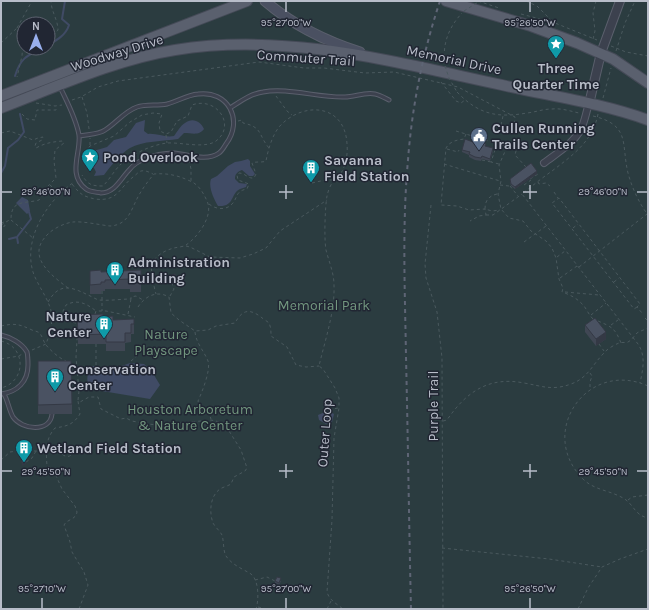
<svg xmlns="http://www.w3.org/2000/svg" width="649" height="610" viewBox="0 0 649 610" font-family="Karla,sans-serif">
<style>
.green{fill:#2b3c40;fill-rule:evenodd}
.water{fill:#404b65}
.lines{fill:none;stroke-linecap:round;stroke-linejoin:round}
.stream{stroke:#404b65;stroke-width:2}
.service-casing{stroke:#5a5f6c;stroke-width:5}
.minor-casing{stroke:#5a5f6c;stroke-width:8}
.tertiary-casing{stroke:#5a5f6c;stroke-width:10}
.secondary-casing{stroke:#5a5f6c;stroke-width:11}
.primary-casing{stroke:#454a57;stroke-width:12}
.path{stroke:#4a595e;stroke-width:1;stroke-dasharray:3 3;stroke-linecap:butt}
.service{stroke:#3c414e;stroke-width:3}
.minor{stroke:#3c414e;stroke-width:6}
.tertiary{stroke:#3c414e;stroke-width:8}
.secondary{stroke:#4a5061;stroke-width:9}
.primary{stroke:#5a606e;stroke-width:10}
.rail{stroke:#5e6575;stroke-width:2;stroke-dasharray:4 4;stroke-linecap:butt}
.path-bridge{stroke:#4a595e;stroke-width:1;stroke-dasharray:3 3;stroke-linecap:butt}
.wall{fill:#404754}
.shaded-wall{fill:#343945}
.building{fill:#4a5262;stroke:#343945}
.ticks{fill:none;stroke:#b8bdc9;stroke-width:1.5}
.labels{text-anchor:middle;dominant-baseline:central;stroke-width:3;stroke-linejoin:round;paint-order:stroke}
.street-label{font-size:14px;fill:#b8bdc9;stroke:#212633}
.poi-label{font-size:14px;font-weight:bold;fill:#b8bdc9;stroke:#212633;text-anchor:start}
.park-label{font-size:14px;fill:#72977f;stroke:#212633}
.ticks-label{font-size:10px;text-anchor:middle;fill:#b8bdc9;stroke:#212633;stroke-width:3;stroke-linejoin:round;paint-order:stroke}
</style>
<rect width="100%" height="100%" fill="#282f3e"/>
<!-- green -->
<path class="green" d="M 1,1 L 648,1 L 648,609 L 1,609 ZM 24,24 L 48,24 L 48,48 L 24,48 Z"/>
<!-- water -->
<path class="water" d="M 145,120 L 144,131 L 148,134 C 157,133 165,138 174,136 C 177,132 181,125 185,123 C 193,117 201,122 204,129 C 199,136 192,133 184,133 L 178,139 C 164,141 142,141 130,148 C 121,153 110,167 104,175 L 94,176 L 96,172 L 94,168 L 88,167 L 87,159 L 90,152 L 107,147 L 114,140 L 126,137 L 136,123 Z
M 248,159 L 250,161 L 250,166 L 255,174 L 253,176 L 249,176 L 242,170 C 237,172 235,174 235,179 L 239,183 L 247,184 L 246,187 C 244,188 242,188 240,189 C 230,194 235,207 218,206 C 214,199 208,187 211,179 L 217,176 L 228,166 L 235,162 L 241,161 Z
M 22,197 L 28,200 L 30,211 L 27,214 L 16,203 Z
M 130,363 L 144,364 L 151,370 L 160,385 L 150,399 L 90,389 C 86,380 86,374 93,366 L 113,369 Z
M 325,412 L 330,412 L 334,414 L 332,422 L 326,424 L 319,420 L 318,415 Z"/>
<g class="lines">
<!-- stream -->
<path class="stream" d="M 48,45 C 57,40 66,35 69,25 L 62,19 L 65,1
M 15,76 C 20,59 26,56 42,48
M 1,173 L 5,166 L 8,148 L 18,140 L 24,132 L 20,114
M 9,239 L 17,237 L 18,243 L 17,237 L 31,219 L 29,212"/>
<defs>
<path id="service" d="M 60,87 C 67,102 76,118 79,135 C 81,153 67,175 86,189 C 90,192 96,192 101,193 C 115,193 121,178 130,169 C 134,164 139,161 145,159 C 154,155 164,153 174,153 C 188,154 206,162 219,153 C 222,151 224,147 226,144 C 244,120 228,90 198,94 C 187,95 178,101 167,104 C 157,106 146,104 137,107 C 125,111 116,123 105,130 C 98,135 87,134 79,136
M 230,108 C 241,101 250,94 263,92 C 287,87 319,98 345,97 C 355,97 364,92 375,94 C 380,95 385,98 389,100
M 1,335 C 10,337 22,343 27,352 C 28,356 28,361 28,365 C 28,382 17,392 1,394
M 4,394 C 8,401 9,410 13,417 C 22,430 50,433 52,414"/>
<path id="minor" d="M 544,163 C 557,153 573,144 581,129 C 585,121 586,112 589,104"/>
<path id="tertiary" d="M 589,104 L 601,53 L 620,1"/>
<path id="secondary" d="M 265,1 C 293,25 325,41 360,52"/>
<path id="primary" d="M 446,1 L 531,26 L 577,43 L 613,59 L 648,83
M 1,96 L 247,1
M 1,108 C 56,87 117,59 175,50 C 286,32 394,62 502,85 C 550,96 601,103 648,120"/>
</defs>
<!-- service casing -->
<use href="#service" class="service-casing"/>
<!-- minor casing -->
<use href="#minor" class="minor-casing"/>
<!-- tertiary casing -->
<use href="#tertiary" class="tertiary-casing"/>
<!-- secondary casing -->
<use href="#secondary" class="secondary-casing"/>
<!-- primary casing -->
<use href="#primary" class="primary-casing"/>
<!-- path -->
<path class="path" d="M 478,1 L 499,8
M 526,1 L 537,6 L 554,23
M 521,14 L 555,23 L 597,40
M 17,28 L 32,1
M 48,39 L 54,35 L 58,30 C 58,20 51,11 51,1
M 593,39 L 595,31 L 593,13 L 596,1
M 1,43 L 17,28 L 23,41 L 22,56 L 17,77
M 611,46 L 626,52 L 648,56
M 616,51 L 625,23 L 635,1
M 445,63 C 442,44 449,27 462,13
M 441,82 L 456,101 L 461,103 L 465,100
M 457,92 C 479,115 498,118 527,113 C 536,112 543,109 552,109 C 561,108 570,111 579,113
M 276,96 L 287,111 L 292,115
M 82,97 L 87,113 L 89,129
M 603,98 L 611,68
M 72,100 L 81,97 L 98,87 L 118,81 L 259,62 L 304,68 L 324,68 L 365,73 L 394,72 L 458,87 L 515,117 L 514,128
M 36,103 L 55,106 L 62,105
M 22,114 L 27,119 L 35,120 L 37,110 L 56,110 L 57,107
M 598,114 C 593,141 573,155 552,171 C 542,178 532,186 522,194 L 638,344 C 646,356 643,369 640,383
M 593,116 C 631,125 621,144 628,173 C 632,188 639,203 648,215
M 238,121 L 242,120 L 243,123 C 263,127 258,135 269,148
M 501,125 L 503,116
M 456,131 L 508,147
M 1,133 L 10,131 L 33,140 L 38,138 L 43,137 L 42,140 L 36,143 L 35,146 L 36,148 C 45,143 52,142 62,141 L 64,143 L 55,150 L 54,161 L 56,178 L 47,187 L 39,200 C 25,204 11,199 11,219
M 466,134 L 464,139 C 457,140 450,141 446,148 L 441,205 L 457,206 L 469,210 L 485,209 L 486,215 L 479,216 L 470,221
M 166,135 L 167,143
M 519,139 L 515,155 L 526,167
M 497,144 L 491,162 L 499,164
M 90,145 L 90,138
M 507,147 L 499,165 L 501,181 L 498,194 L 501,209 L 509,218 L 523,221 L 531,231 L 546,241 L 552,248 L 556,258 L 559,279 L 563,288 L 562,292 C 571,295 578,299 584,306 C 587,310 589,315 593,319
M 447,149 L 458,152 L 459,150
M 82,157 L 84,153 L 90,146 L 114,136 L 130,122 L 142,115 L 153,113 L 162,114 L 159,123 L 160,131 L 166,134 L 171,132 L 177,121 L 188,116 L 192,105 C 216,96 237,125 216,141 C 205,149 180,142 167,143 C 151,145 132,154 120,165 C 114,171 109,180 103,186 C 92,186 88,185 82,175
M 189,160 L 191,169 L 191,181
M 482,160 L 491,162
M 444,164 L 500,181
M 530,179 L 538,174 L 536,171
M 538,182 L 539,184 L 546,183 L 550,186
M 312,183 L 325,180 L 333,180
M 72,184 C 80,194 82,196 95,199 C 118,202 119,188 133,177 C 136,175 138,172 141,171 C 145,170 149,172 153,174
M 50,185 L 60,194
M 500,185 L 509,186
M 524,185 L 531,180
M 510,186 L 518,196
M 554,192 L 558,198
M 497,194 C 489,196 485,200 485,209 L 492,211 L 500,210
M 209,204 C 215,209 226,211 232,204 C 238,198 235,191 247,189 L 249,184 L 238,180 L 237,175 L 239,173 C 245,173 248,179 254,178 L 256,174 L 252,163 C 257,161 262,163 266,161 C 268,150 272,136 279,127 C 302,101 345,103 347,144 C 348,153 346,165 341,173 C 339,176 337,177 335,179 C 331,183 328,191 327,196 C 325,207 324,239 326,250 C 329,262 334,273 334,285 C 335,312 325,340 319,366 L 323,369 L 335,388 L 339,398 L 339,408 L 334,438 L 332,520 L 327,592 C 329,600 337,604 343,609
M 431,205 L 425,264 L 426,278 L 437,312 L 442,358 L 443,609
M 486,215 L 493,215 L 522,194
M 11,220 L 33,238
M 1,223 L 4,222 L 5,226 L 1,227
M 1,225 L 11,219
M 573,228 L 578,224
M 524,242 L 546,226
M 186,246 L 190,247 L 210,257 L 240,258 L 253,254 L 266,248 L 280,231 L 327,200
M 557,257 L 565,251
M 579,267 L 647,214
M 560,278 L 577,266
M 614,282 L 619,278
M 68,288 C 51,275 25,256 48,234 C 54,228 65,223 73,222 C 83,221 100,225 110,226 C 129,225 131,209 139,195 C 143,188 148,181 154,174 C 167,173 177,175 190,181 C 198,184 203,192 207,201 C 214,215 198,237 186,245 C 183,247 178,247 174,248 C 166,250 156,255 152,263 C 150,269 154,287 156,294
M 102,291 L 102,311
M 565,292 L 599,295
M 170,296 L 174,289 L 170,279
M 48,302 C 59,283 70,286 88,295 C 91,296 95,299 99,300 C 109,301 121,299 131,299 L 131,297 L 136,296 L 143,300
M 138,307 C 145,296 157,290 169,297 L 171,313 L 179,320 L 195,331 L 208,330 L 216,326 L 235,323 C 242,310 249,308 261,317 C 263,319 267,321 269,323 C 271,327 271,332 271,336 L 287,347 L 296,365 L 306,367 L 319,366
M 637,307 L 634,309 L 552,203 L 559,198 L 640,304 L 637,307 L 642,313
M 95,314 L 96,311 L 106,311 L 135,317
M 128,314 L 131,299
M 591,315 L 606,303
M 645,318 L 648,321
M 598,321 C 612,327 615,328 621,343
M 76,323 C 69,322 65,318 63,311 L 66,305 C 77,299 86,303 96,311
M 611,325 L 618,320
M 1,326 C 15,323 19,324 32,330 C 34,331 36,331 38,332 C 42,334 43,341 46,345 C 51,351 59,358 66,361
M 195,332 C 196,343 204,351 208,361 C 211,370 202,392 198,401 L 200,408 L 208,411 L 211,419
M 50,335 L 76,335
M 1,341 C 27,347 26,382 1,388
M 96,344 L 96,371
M 599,344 L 604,351
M 32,350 L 46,344 C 49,336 52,327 52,317 C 51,301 38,287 33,272 C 23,238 47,201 74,182
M 1,359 L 19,356 L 22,354
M 131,361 L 136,357 L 138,350
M 590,373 L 592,376 L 590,382 L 590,389
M 648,386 C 588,359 537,431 582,478 C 593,490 609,490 623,498 C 634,504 634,515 648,518
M 78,400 L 79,391 L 76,357 L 78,322
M 323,410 L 339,408
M 443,421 L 447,420 C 466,392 489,376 524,383 C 542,386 552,391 571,384 C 588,378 592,365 604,353 C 607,349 614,345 619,343 C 622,342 626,343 628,342 C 632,340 634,336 637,333 C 640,331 644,330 648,328
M 1,460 L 10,452 L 18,451 L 59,451 C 64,457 69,459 74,452 C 73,446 70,446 64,446 L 59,451
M 26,462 L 32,458 L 36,451
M 628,500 L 632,497 L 648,495
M 442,548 L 549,559 L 602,567
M 255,580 L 267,577 L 275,581
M 258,607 L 267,609
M 79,609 L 88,585 L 84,572 L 72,552 L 70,542 L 64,525 C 67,519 76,520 77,512 L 75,506 L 62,489 L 53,469 L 47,466 C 46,452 45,439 55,428 C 67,426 73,425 80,414 L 78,401 L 80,402 L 89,397 L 98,397 L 101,409 L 121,419 L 126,418 L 132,421 L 147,424 L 160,425 L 211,420 L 224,423 L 241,450 L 247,468 L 245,471 L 234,477 L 231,484 C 228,486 223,487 220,489 C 210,496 209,512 213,523 C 215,527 220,531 222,535 C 224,541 223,551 226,556 C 232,565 243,569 251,574 C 259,580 259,600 256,609
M 327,609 L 331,601
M 578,609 L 588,588 L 602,567 L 620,559 L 648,549"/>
<!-- service -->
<use href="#service" class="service"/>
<!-- minor -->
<use href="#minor" class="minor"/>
<!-- tertiary -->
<use href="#tertiary" class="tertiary"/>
<!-- secondary -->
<use href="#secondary" class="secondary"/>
<!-- primary -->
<use href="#primary" class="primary"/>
<!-- rail -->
<path class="rail" d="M 411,609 C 409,525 408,441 406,357 C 405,291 402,226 408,160 C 412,106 423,52 440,1"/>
<!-- path-bridge -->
<path class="path-bridge" d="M 464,11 L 480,1
M 445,66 L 449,78 L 457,92"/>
</g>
<!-- wall -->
<path class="wall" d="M 486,146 L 493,151 L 490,161 L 482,159 L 481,161 L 475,160 L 469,157 L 469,155 L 462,152 L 462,150 Z
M 537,174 L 515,189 L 511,186 L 510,182 L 510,179 Z
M 141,270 L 141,292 L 130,292 L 130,289 L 105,289 L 105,291 L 101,291 L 101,294 L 90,294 L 90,271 L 101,272 Z
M 77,315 L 103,317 L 113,320 L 134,319 L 134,334 L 131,334 L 131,342 L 125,343 L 125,351 L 106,351 L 106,344 L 78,344 Z
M 585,325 L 606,339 L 596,346 L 585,332 Z
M 38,361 L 72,404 L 72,414 L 38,414 Z
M 275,581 L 281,581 L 279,585 L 275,583 Z"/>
<!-- shaded-wall -->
<path class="shaded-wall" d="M 537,171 L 537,174 L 515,189 L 515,187 Z
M 177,280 L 177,282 L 174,283 L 174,281 Z
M 606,332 L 606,339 L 596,346 L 596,339 Z
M 26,462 L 26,464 L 22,466 L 22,463 Z"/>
<!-- building -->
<path class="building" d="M 465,139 L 473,142 L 474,140 L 476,140 L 486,144 L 485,146 L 493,148 L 490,159 L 482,156 L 481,158 L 475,157 L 469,154 L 470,152 L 462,150 Z
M 531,163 L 537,171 L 515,187 L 511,184 L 510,179 Z
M 101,270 L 101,272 L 141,270 L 141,283 L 130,283 L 130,279 L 105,280 L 105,282 L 101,282 L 101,284 L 90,285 L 90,271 Z
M 175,274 L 177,280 L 174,281 L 171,275 Z
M 103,314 L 103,317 L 113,316 L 113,320 L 134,319 L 134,324 L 131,324 L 131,333 L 125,333 L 125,342 L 106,342 L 106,334 L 78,335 L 77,315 Z
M 595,318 L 606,332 L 596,339 L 585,325 Z
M 38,361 L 71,361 L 72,404 L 38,405 Z
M 25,457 L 26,462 L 22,463 L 21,459 Z
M 277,577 L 281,578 L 279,583 L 275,581 Z"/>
<!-- ticks -->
<path class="ticks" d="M 286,2 L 286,12M 530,2 L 530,12M 286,185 L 286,199M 530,185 L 530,199M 2,192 L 12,192M 279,192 L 293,192M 523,192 L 537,192M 637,192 L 647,192M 286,464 L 286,478M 530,464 L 530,478M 2,471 L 12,471M 279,471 L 293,471M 523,471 L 537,471M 637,471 L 647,471M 42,598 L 42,608M 286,598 L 286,608M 530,598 L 530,608"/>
<!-- icons -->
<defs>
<symbol id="sight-pin" viewBox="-11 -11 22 30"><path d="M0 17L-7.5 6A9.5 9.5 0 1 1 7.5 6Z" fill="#0f9aa8" stroke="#212633"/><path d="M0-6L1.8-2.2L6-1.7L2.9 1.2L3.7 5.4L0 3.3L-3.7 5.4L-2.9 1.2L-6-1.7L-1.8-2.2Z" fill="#fff"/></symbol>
<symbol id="civic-pin" viewBox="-11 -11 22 30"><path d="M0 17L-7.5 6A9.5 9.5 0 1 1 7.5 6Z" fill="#5c6f8a" stroke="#212633"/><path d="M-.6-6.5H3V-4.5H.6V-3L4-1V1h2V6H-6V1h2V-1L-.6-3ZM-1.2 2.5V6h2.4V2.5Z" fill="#fff"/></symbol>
<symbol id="building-pin" viewBox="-11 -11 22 30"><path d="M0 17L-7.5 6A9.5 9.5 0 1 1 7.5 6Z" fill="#0f9aa8" stroke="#212633"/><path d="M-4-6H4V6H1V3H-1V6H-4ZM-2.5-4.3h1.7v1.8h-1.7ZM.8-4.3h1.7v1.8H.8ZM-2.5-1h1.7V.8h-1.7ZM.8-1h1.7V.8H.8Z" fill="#fff"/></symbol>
</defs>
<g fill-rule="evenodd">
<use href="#sight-pin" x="546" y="34" width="20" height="27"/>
<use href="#civic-pin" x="469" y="126" width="20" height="27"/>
<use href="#sight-pin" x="80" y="147" width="20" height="27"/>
<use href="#building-pin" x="301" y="158" width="20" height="27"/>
<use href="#building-pin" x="105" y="260" width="20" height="27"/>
<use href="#building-pin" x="94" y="314" width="20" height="27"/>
<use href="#building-pin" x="45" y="367" width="20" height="27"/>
<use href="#building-pin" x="14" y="438" width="20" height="27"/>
</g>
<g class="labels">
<!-- street labels -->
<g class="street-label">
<text transform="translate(117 53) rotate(-17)">Woodway Drive</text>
<text transform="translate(306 58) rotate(4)">Commuter Trail</text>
<text transform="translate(454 60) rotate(12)">Memorial Drive</text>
<text transform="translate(433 406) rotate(-90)">Purple Trail</text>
<text transform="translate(325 433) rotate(-86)">Outer Loop</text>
</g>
<!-- poi labels -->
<g class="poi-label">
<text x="556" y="68" text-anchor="middle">Three<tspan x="556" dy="16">Quarter Time</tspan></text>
<text x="492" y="128">Cullen Running<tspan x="492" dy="16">Trails Center</tspan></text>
<text x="103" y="157">Pond Overlook</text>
<text x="324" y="160">Savanna<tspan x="324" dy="16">Field Station</tspan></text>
<text x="128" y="262">Administration<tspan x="128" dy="16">Building</tspan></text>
<text x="91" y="316" text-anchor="end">Nature<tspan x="91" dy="16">Center</tspan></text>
<text x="68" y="369">Conservation<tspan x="68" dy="16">Center</tspan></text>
<text x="37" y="448">Wetland Field Station</text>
</g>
<!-- park labels -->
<g class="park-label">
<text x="324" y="305">Memorial Park</text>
<text x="166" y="334">Nature<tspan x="166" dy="16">Playscape</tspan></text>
<text x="190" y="409">Houston Arboretum<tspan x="190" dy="16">&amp; Nature Center</tspan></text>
</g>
</g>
<g class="ticks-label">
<text x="286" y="26">95°27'00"W</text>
<text x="530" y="26">95°26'50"W</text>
<text x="46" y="195">29°46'00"N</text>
<text x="603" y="195">29°46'00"N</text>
<text x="46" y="475">29°45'50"N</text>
<text x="603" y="475">29°45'50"N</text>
<text x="42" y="592">95°27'10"W</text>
<text x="286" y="592">95°27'00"W</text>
<text x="530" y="592">95°26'50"W</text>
</g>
<!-- border -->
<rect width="649" height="610" fill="none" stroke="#b8bdc9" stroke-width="4"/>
<!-- north arrow -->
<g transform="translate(36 36)"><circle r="19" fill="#212633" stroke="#5d626f"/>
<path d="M0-3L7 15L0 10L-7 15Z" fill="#98afee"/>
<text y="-6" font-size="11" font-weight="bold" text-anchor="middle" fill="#b8bdc9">N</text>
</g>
</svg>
